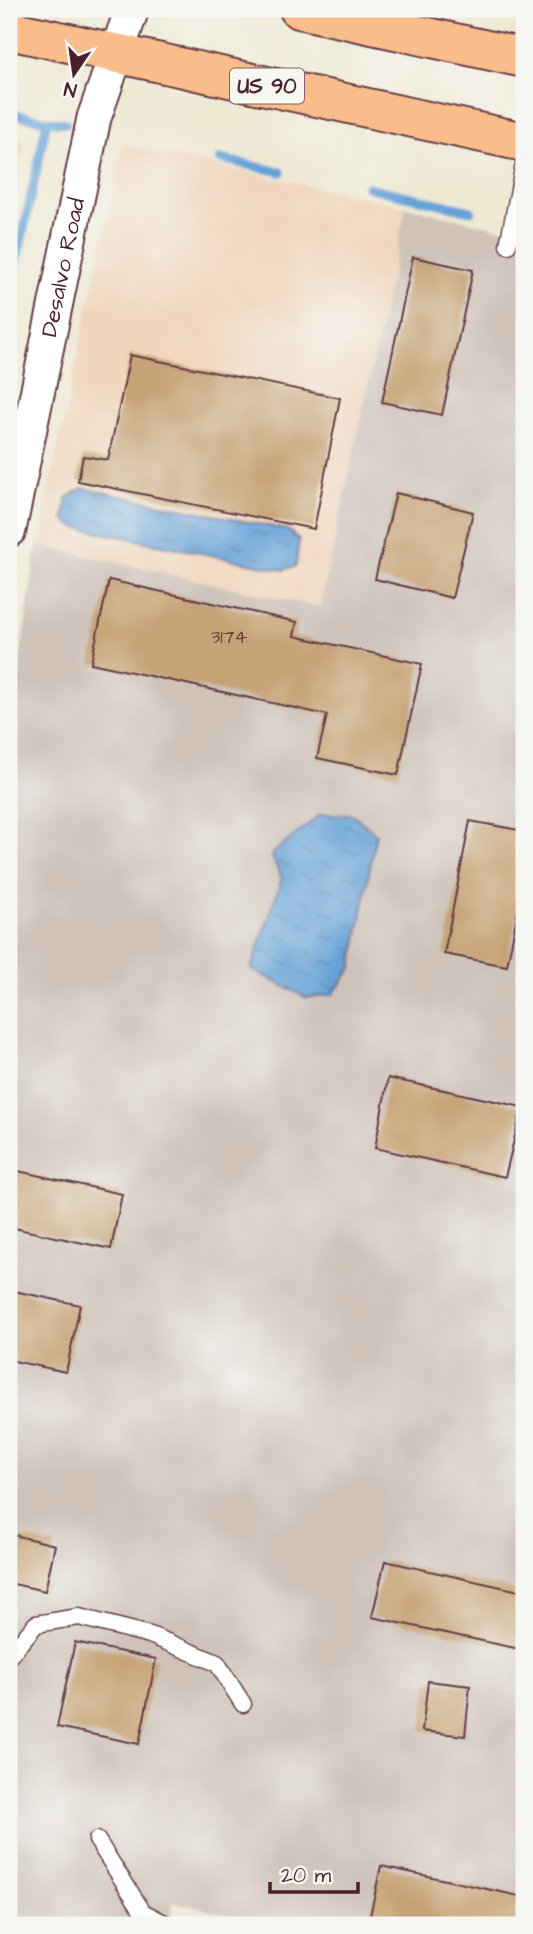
<svg xmlns="http://www.w3.org/2000/svg" width="533" height="1934" viewBox="0 0 533 1934" font-family="'Architects Daughter',sans-serif">
<style>
.built{fill:#f0d6bc}
.industrial{fill:#cec2b9}
.water{fill:url(#water-ripples);stroke:#586081;stroke-width:2}
.lines{fill:none;stroke-linecap:round;stroke-linejoin:round}
.stream{stroke:#66a2d7;stroke-width:9}
.building{fill:#c6a376}
.lane-casing{stroke:#633d44;stroke-width:19}
.street-casing{stroke:#633d44;stroke-width:37}
.highway-casing{stroke:#633d44;stroke-width:42}
.lane{stroke:#fff;stroke-width:16}
.street{stroke:#fff;stroke-width:33}
.highway{stroke:#fabc8b;stroke-width:38}
.labels{text-anchor:middle;dominant-baseline:central;stroke-width:6;stroke-linejoin:round;paint-order:stroke}
.number-label{font-size:19px;fill:#69403e}
.shield{fill:#f6f6f2;stroke:#7e6067;stroke-width:2}
.shield-label{font-size:21px;font-weight:bold;fill:#4a1f2b}
.street-label{font-size:23px;fill:#4a1f2b;stroke:#f6f6f2}
</style>
<defs>
<pattern id="water-ripples" width="26" height="14" patternUnits="userSpaceOnUse" patternTransform="scale(1.75)"><rect width="26" height="14" fill="#66a2d7"/><path d="M2 4q2-2 4 0t4 0M15 11q2-2 4 0t4 0" fill="none" stroke="#5683af"/></pattern>
</defs>
<rect width="100%" height="100%" fill="#f6f6f2"/>
<filter id="ink" filterUnits="userSpaceOnUse"><feTurbulence type="fractalNoise" baseFrequency=".0143" numOctaves="2"/><feDisplacementMap in="SourceGraphic" scale="14" xChannelSelector="R" yChannelSelector="G"/><feConvolveMatrix kernelMatrix="1 2 1 2 8 2 1 2 1" color-interpolation-filters="sRGB"/></filter>
<filter id="wash" filterUnits="userSpaceOnUse"><feTurbulence type="fractalNoise" baseFrequency=".00686" numOctaves="4" result="noise"/><feDisplacementMap in="SourceGraphic" scale="28" xChannelSelector="R" yChannelSelector="G"/><feGaussianBlur stdDeviation="1.57" result="paint"/><feColorMatrix in="noise" values="0 0 0 0 0 0 0 0 0 0 0 0 0 0 0 0 0 1.4 0 .05"/><feComposite in="paint" operator="in"/></filter>
<g filter="url(#wash)">
<rect width="100%" height="100%" fill="#efe9d4"/>
<!-- built -->
<path class="built" d="M 9,136 L 25,140 L 9,217 Z
M 123,145 L 406,207 L 320,607 L 37,545 Z"/>
<!-- industrial -->
<path class="industrial" d="M 406,207 L 524,234 L 524,1925 L 278,1925 L 174,1902 L 169,1925 L 9,1925 L 9,735 L 37,545 L 320,607 Z"/>
<!-- water -->
<path class="water" d="M 82,488 L 288,530 L 299,540 L 296,566 L 283,570 L 74,527 L 64,520 L 67,498 Z
M 321,814 L 352,814 L 376,834 L 352,968 L 333,994 L 307,998 L 251,969 L 282,878 L 271,855 Z"/>
<g class="lines">
<!-- stream -->
<path class="stream" d="M 9,113 L 47,121 L 66,123
M 220,159 L 281,172
M 368,187 L 471,211
M 9,300 L 47,121"/>
</g>
<g id="blocks">
<!-- building -->
<path class="building" d="M 413,257 L 473,270 L 442,415 L 382,402 Z
M 130,355 L 340,398 L 314,529 L 78,481 L 83,456 L 108,460 Z
M 396,493 L 473,512 L 452,598 L 375,579 Z
M 109,580 L 297,622 L 294,636 L 422,664 L 398,775 L 317,758 L 327,715 L 91,663 Z
M 470,821 L 524,831 L 524,880 L 507,966 L 444,954 Z
M 388,1078 L 522,1107 L 505,1177 L 375,1148 Z
M 9,1169 L 122,1194 L 111,1249 L 9,1227 Z
M 9,1290 L 80,1305 L 66,1372 L 9,1360 Z
M 9,1534 L 55,1545 L 45,1591 L 9,1583 Z
M 385,1561 L 524,1592 L 524,1650 L 372,1617 Z
M 75,1642 L 156,1659 L 139,1744 L 57,1727 Z
M 428,1681 L 470,1686 L 465,1736 L 422,1731 Z
M 381,1866 L 524,1897 L 524,1925 L 368,1925 Z"/>
</g>
</g>
<g filter="url(#ink)">
<use href="#blocks" fill-opacity="0" stroke="#633d44" stroke-width="2"/>
<g class="lines">
<defs>
<path id="lane" d="M 508,245 L 524,164
M 9,1656 L 36,1624 L 79,1617 L 150,1635 L 217,1663 L 243,1704
M 97,1840 L 143,1912 L 168,1925"/>
<g id="street">
<path id="s1" d="M 9,530 L 94,118 L 132,9"/>
</g>
<path id="highway" d="M 299,9 L 524,58
M 9,30 L 524,142"/>
</defs>
<!-- lane casing -->
<use href="#lane" class="lane-casing"/>
<!-- street casing -->
<use href="#street" class="street-casing"/>
<!-- highway casing -->
<use href="#highway" class="highway-casing"/>
<!-- lane -->
<use href="#lane" class="lane"/>
<!-- street -->
<use href="#street" class="street"/>
<!-- highway -->
<use href="#highway" class="highway"/>
</g>
</g>
<g class="labels">
<!-- number labels -->
<g class="number-label">
<text x="229" y="637">3174</text>
</g>
<!-- shield labels -->
<rect class="shield" x="230" y="68.5" width="74" height="35" rx="5"/>
<g class="shield-label">
<text x="267" y="86">US 90</text>
</g>
<!-- street labels -->
<g class="street-label">
<text stroke="none"><textPath href="#s1" startOffset="268">Desalvo Road</textPath></text>
</g>
</g>
<!-- margin -->
<rect width="533" height="1934" fill="none" stroke="#f6f6f2" stroke-width="35"/>
<!-- north arrow -->
<g transform="translate(74 74) rotate(193)" stroke="#f6f6f2" stroke-width="5" paint-order="stroke">
<path d="M0-5L12 26L0 18L-12 26Z" fill="#4a1f2b"/>
<text y="-10" font-size="19" font-weight="bold" text-anchor="middle" fill="#4a1f2b">N</text>
</g>
<!-- scale -->
<path d="M270 1882v10h88v-10" fill="none" stroke="#4a1f2b" stroke-width="3.5"/>
<text x="281" y="1882" font-size="21" fill="#4a1f2b" stroke="#f6f6f2" stroke-width="5" paint-order="stroke">20 m</text>
</svg>
